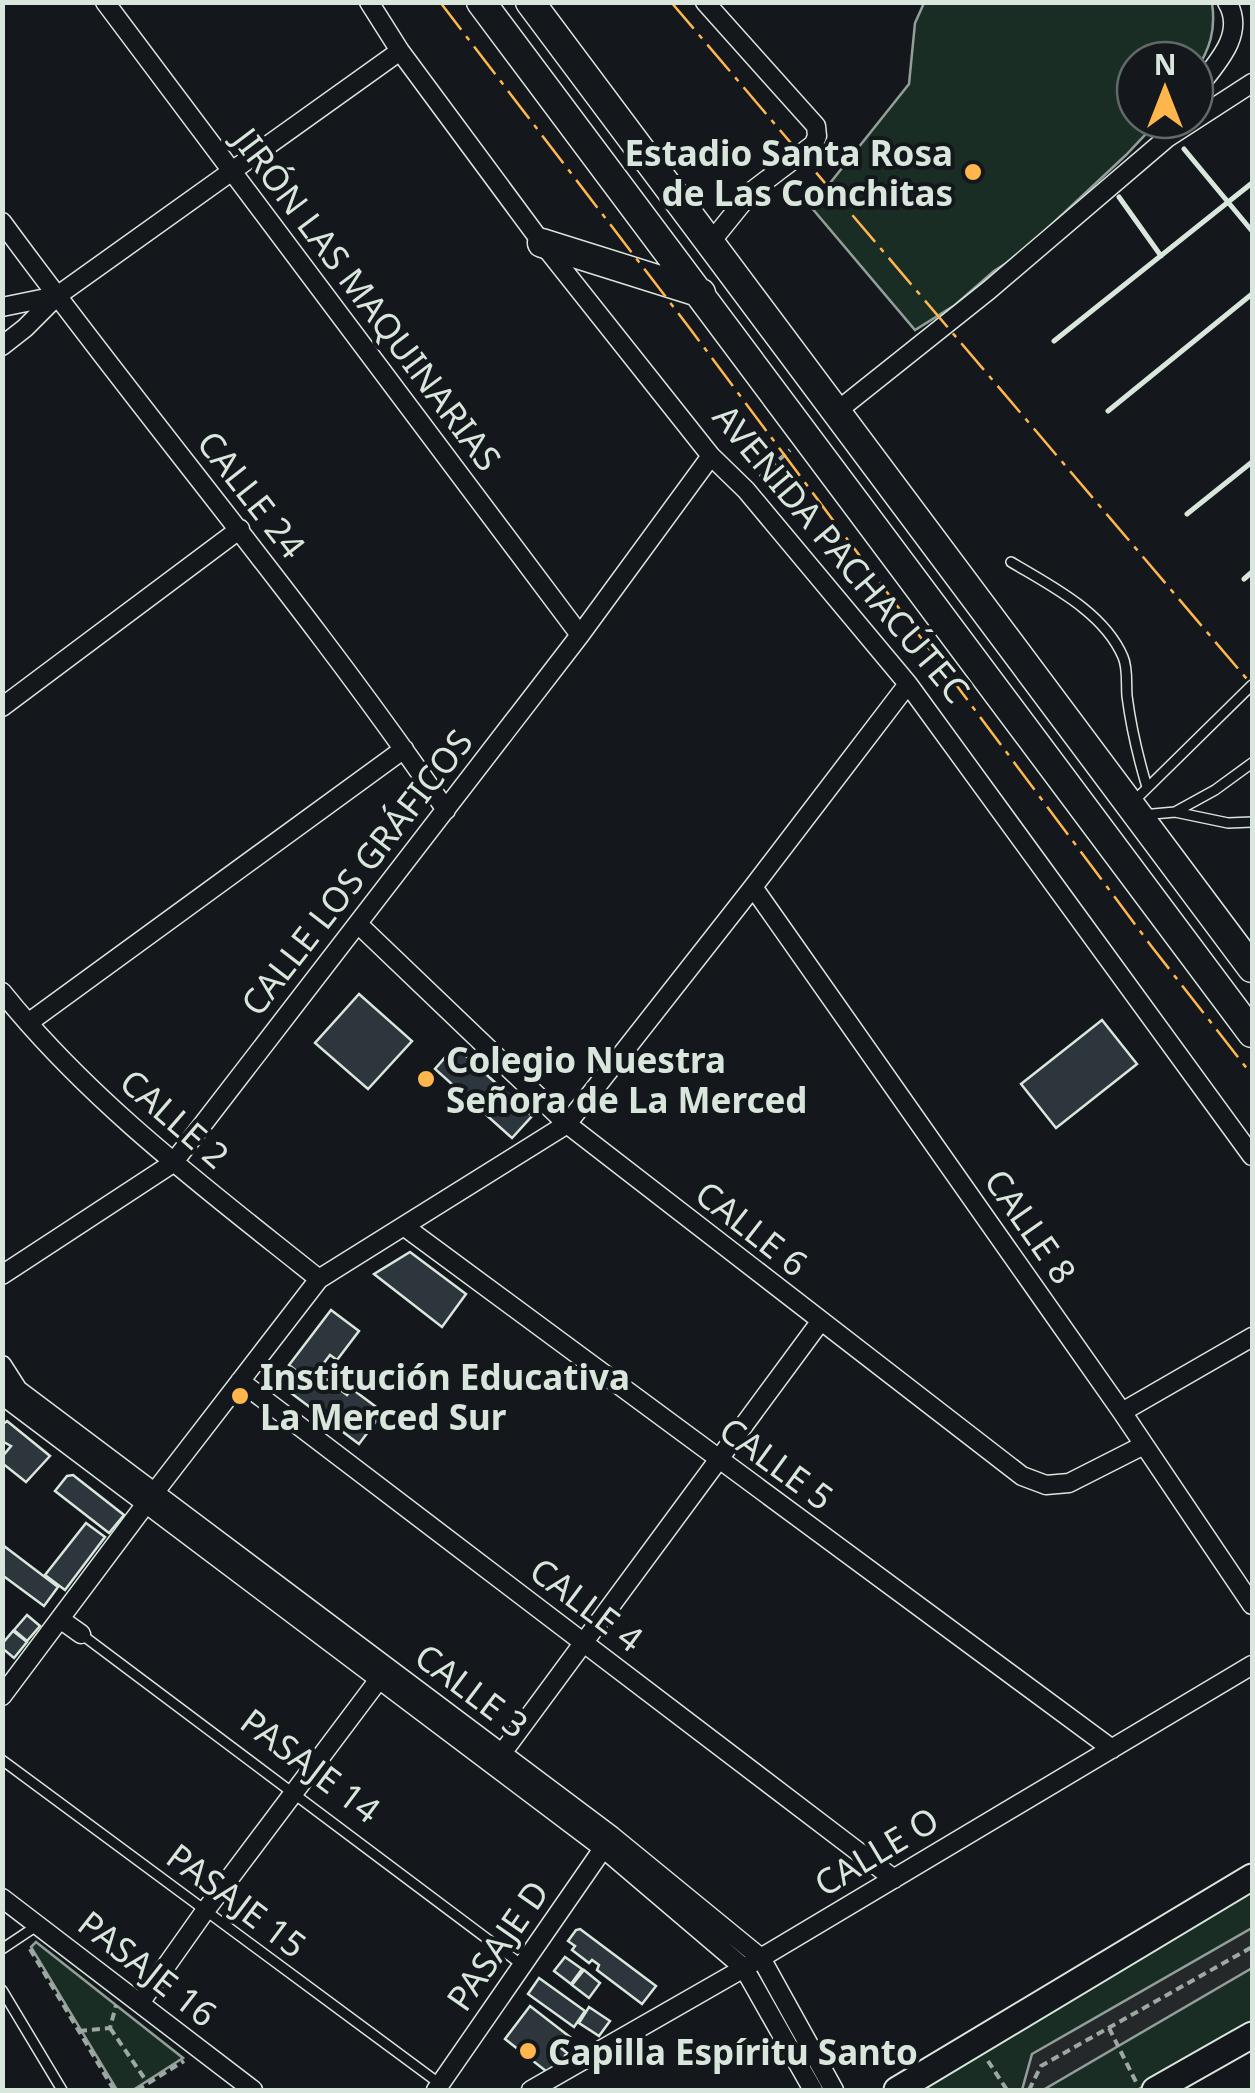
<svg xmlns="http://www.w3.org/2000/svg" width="1255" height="2093" viewBox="0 0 1255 2093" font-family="'Noto Sans',sans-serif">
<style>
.green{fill:#1a2d24;stroke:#939e99;stroke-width:2.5}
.parking{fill:#24282b;stroke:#939e99;stroke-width:2.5}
.building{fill:#2c363c;stroke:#d8e6dc;stroke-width:2.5}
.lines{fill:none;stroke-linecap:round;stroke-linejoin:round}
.lane-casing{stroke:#d8e6dc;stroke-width:12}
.street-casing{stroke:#d8e6dc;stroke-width:21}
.secondary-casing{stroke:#d8e6dc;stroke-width:29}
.primary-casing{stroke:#d8e6dc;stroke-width:31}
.path{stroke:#9da8a2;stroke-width:4;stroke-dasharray:8 5;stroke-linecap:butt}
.lane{stroke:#14181c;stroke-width:9}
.street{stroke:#14181c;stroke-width:18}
.secondary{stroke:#14181c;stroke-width:25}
.primary{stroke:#14181c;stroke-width:28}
.wall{stroke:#d8e6dc;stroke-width:5}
.power{stroke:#ffb74d;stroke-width:2.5;stroke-dasharray:35 8 5 8;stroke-linecap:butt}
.poi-dot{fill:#ffb74d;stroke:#14181c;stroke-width:4}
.labels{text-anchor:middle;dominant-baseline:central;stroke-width:8;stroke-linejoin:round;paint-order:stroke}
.poi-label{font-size:35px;font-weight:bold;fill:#d8e6dc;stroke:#14181c;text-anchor:start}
.street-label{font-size:35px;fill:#d8e6dc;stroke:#14181c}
</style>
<rect width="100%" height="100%" fill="#14181c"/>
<!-- green -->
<path class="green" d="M 924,3 L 1212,3 C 1216,30 1210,49 1195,72 L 1195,60 L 1135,60 L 1135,120 L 1159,120 L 1126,155 L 1019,255 L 994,271 L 955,305 L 915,330 L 811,207 L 909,84 L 915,23 Z
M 1252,1890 L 1252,2024 L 1137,2090 L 915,2090 Z
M 36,1942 L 183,2058 L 133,2090 L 117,2090 L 31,1947 Z"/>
<!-- parking -->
<path class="parking" d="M 1252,1928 L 1252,1968 L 1043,2090 L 1022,2090 L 1032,2054 Z"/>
<!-- building -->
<path class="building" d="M 359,994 L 412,1041 L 368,1089 L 315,1043 Z
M 1102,1020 L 1137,1064 L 1056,1128 L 1021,1084 Z
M 455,1046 L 532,1116 L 512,1138 L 435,1069 Z
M 410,1252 L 466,1294 L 442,1327 L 374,1274 Z
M 331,1310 L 359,1331 L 337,1360 L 330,1355 L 317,1372 L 347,1395 L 352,1389 L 383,1412 L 359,1444 L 291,1393 L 303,1376 L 289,1365 Z
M 7,1421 L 50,1456 L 26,1482 L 2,1463 L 2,1457 L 11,1446 L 2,1441 L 2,1425 Z
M 73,1475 L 124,1515 L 109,1533 L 55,1491 L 67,1476 Z
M 86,1523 L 105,1537 L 65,1590 L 45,1575 Z
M 4,1546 L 58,1587 L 44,1606 L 2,1575 Z
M 27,1615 L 40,1626 L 27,1641 L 14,1630 Z
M 13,1631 L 27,1642 L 14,1658 L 2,1648 L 2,1644 Z
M 580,1929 L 656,1986 L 642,2004 L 597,1970 L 599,1965 L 592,1960 L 589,1963 L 572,1950 L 575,1946 L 568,1941 L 576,1930 Z
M 565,1957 L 582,1969 L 571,1984 L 554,1971 Z
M 584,1970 L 600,1983 L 589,1998 L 572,1985 Z
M 539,1978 L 585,2011 L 574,2027 L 528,1994 Z
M 530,2006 L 570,2037 L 561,2048 L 567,2053 L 551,2075 L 505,2039 Z
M 589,2007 L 610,2021 L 599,2036 L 579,2023 Z"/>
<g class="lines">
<defs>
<path id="lane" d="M 1011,562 C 1051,586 1104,612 1123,657 C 1128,668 1126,683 1127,696 C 1131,727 1138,757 1147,787
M 1133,802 L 1252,685
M 1175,812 L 1215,790 L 1252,763
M 1142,815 L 1175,812 L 1228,823 L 1252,822
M 81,1634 L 522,1965
M 2,1760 L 440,2084
M 2,1949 L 38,1925
M 2,1990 L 62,2090"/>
<path id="street" d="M 105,2 L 580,635
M 369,2 L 400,51 L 542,243 L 711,456 L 746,490 L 908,684 L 1252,1156
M 705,2 L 816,126 L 817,136 L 814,144 L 752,191 L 710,243
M 1195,91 C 1214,66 1247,35 1227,2
M 1167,138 L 1252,83
M 2,222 C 147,420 307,607 446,810
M 2,307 L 56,296
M 2,346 L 25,328 L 57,296 L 400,51
M 836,412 L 989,290 L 1167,138 L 1175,120
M 2,707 L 240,529
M 753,887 L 1122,1412 L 1252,1605
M 358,924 L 567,1124 L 1022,1476 L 1046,1485 L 1069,1483 L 1144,1445
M 2,992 C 92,1104 208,1190 319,1279
M 28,1023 L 404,749
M 405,1227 L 1112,1749
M 2,1275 L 173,1163 L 580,635 L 711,456
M 2,1365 L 18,1390 L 612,1836 L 761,1958 L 834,2090
M 240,1381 L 894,1879
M 2,1395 L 603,1848 L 744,1968 L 813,2090
M 1122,1412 L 1252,1337
M 60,1619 L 81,1634
M 2,1696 L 154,1493 L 319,1279 L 567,1124 L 753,887 L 908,684
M 497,1760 L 820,1322
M 2,1898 L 253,2090
M 140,2003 L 205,1911 L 386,1670
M 436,2090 L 609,1840
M 531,2090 L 744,1968 L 1252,1665"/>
<path id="secondary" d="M 897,2090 L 1252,1877
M 1155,2090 L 1252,2035"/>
<path id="primary" d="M 481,2 L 1252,1033
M 530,2 L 1252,968
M 542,243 L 701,293"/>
</defs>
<!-- lane casing -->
<use href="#lane" class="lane-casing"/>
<!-- street casing -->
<use href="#street" class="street-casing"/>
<!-- secondary casing -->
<use href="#secondary" class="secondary-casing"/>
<!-- primary casing -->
<use href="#primary" class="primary-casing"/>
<!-- path -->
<path class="path" d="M 760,477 L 790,450
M 30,1949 L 114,2090
M 110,2028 L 147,2082
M 1109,2028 L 1136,2082
M 79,2031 L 110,2028 L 116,2005
M 988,2061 L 1007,2090
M 137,2090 L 184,2061
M 1029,2090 L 1041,2066 L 1252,1947"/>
<!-- lane -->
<use href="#lane" class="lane"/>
<!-- street -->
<use href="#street" class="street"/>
<!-- secondary -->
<use href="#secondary" class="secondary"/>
<!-- primary -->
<use href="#primary" class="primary"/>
<!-- wall -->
<path class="wall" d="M 1184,149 L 1252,231
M 1119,197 L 1161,256
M 1054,341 L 1252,183
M 1108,411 L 1252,294
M 1187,514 L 1252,462
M 1244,579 L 1252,572"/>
<!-- power -->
<path class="power" d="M 440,2 L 688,326 L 1152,947 L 1252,1075
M 671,2 L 1252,685"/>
</g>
<!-- markers -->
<g class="poi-dot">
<circle cx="973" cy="172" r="10"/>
<circle cx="426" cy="1079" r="10"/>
<circle cx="240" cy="1396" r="10"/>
<circle cx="528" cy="2051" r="10"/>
</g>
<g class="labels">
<!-- poi labels -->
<g class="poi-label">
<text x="953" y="152" text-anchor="end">Estadio Santa Rosa<tspan x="953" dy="40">de Las Conchitas</tspan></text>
<text x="446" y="1059">Colegio Nuestra<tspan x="446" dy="40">Señora de La Merced</tspan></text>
<text x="260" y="1376">Institución Educativa<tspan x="260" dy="40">La Merced Sur</tspan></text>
<text x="548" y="2051">Capilla Espíritu Santo</text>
</g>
<!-- street labels -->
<g class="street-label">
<text transform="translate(368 299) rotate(53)">JIRÓN LAS MAQUINARIAS</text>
<text transform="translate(252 494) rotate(52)">CALLE 24</text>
<text transform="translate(842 553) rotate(50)">AVENIDA PACHACÚTEC</text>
<text transform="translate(356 872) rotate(-52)">CALLE LOS GRÁFICOS</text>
<text transform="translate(175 1118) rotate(41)">CALLE 2</text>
<text transform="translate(1031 1226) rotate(55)">CALLE 8</text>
<text transform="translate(752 1228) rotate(38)">CALLE 6</text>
<text transform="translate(777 1463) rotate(36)">CALLE 5</text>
<text transform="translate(587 1604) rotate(37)">CALLE 4</text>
<text transform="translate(472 1690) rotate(37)">CALLE 3</text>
<text transform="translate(311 1765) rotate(37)">PASAJE 14</text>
<text transform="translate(876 1851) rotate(-31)">CALLE O</text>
<text transform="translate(237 1900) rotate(37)">PASAJE 15</text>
<text transform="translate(497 1945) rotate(-55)">PASAJE D</text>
<text transform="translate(148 1968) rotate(38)">PASAJE 16</text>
</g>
</g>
<!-- border -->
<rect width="1255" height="2093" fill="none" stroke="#d8e6dc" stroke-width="10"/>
<!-- north arrow -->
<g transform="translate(1165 90)"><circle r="48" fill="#14181c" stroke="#626a69" stroke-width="2.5"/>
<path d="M0-8L18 38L0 25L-18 38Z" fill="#ffb74d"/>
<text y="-15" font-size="28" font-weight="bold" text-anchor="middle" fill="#d8e6dc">N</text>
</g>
</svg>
